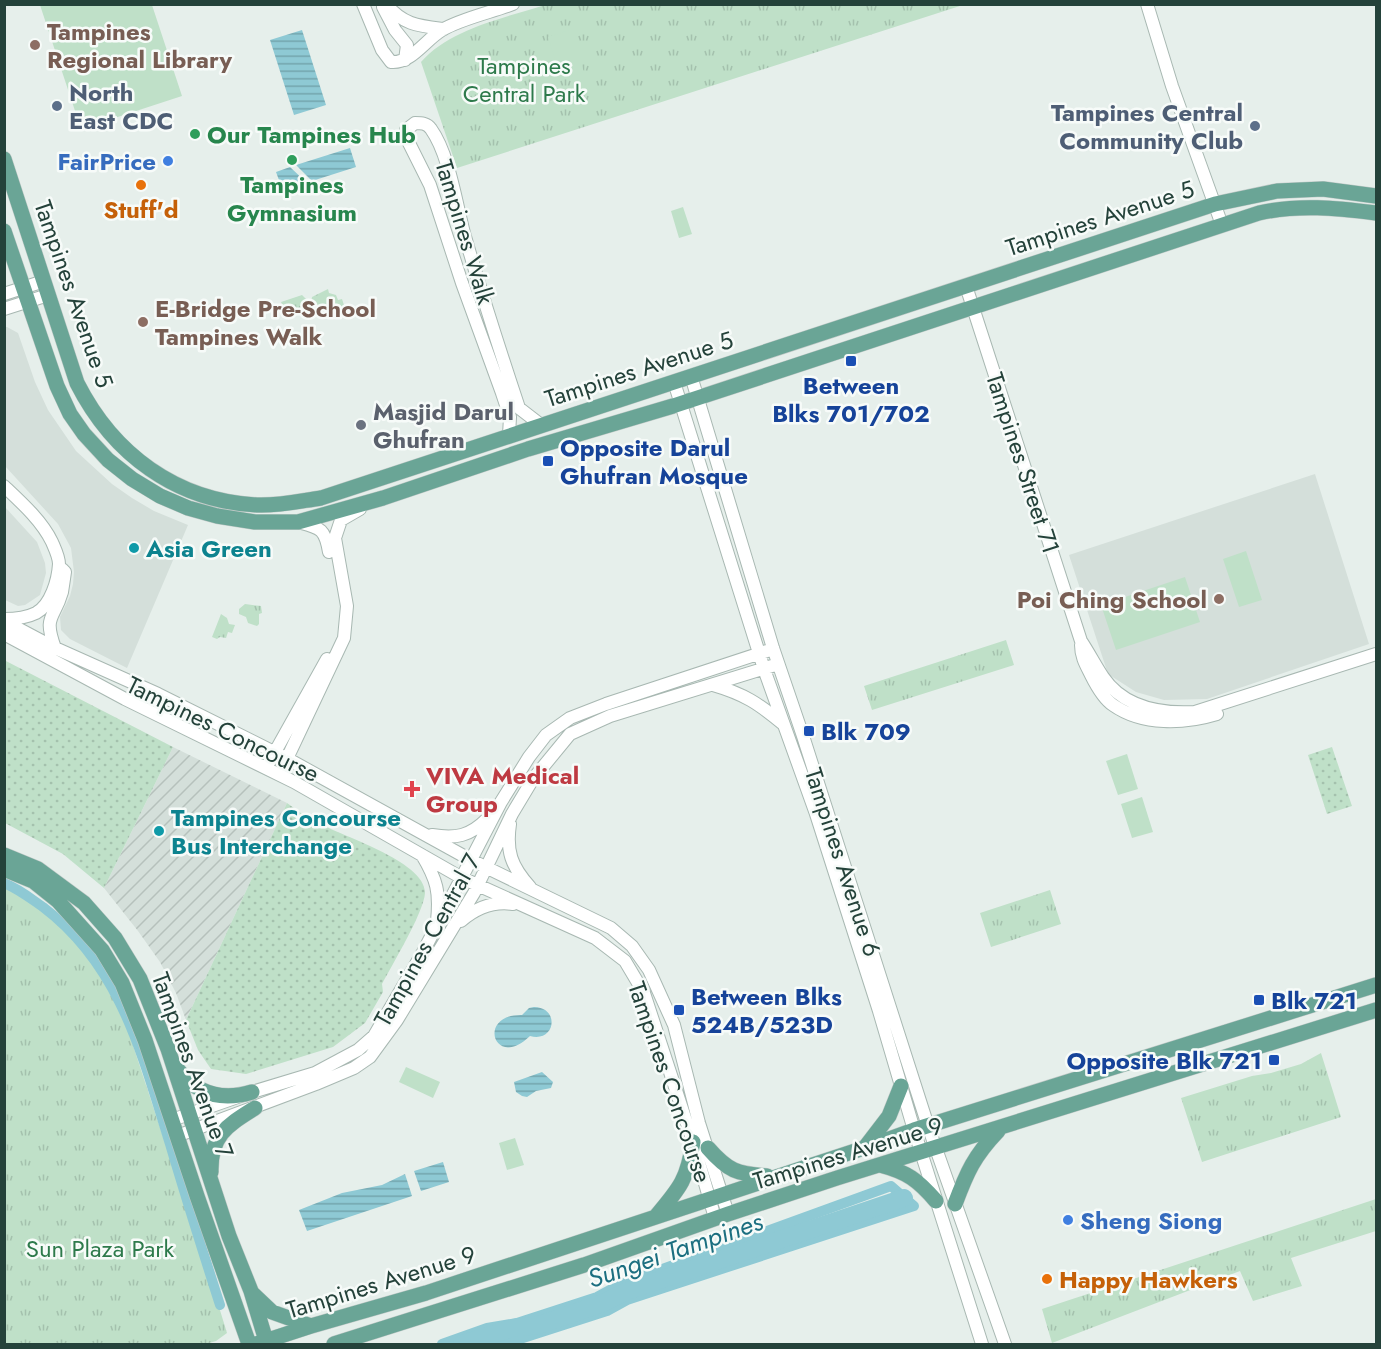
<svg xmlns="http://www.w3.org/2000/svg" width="1381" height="1349" viewBox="0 0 1381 1349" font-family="Jost,sans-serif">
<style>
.built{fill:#d4dfda}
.industrial{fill:url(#industrial-furrows)}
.grass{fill:url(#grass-dots)}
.park{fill:url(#park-tufts)}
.garden{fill:#bfe0c8}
.water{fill:url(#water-rules)}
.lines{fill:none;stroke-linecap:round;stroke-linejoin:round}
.canal{stroke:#8ec9d4;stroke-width:10}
.river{stroke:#8ec9d4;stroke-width:18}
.minor-casing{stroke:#a8b8b2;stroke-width:14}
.major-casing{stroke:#c2cac8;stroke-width:16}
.minor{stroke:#fff;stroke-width:12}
.major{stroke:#6aa596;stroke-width:15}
.education-dot{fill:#8d6e63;stroke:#f7fbf9;stroke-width:2}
.service-dot{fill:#5c6f8a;stroke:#f7fbf9;stroke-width:2}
.leisure-dot{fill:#2e9e5b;stroke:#f7fbf9;stroke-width:2}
.shop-dot{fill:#3f7fe0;stroke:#f7fbf9;stroke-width:2}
.food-dot{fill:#e8710a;stroke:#f7fbf9;stroke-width:2}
.transit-dot{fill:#1a4fb4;stroke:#f7fbf9;stroke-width:2}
.worship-dot{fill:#6b7280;stroke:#f7fbf9;stroke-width:2}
.culture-dot{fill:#0f9aa8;stroke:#f7fbf9;stroke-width:2}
.health-dot{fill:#e0444e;stroke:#f7fbf9;stroke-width:2}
.labels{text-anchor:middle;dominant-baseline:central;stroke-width:5;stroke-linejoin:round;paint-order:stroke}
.education-label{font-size:24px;font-weight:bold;fill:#785e54;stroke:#f7fbf9;text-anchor:start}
.park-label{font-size:24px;fill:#2d7a4b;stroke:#f7fbf9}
.service-label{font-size:24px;font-weight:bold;fill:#4e5e75;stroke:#f7fbf9;text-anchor:start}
.leisure-label{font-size:24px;font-weight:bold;fill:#27864d;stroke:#f7fbf9;text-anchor:start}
.shop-label{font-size:24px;font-weight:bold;fill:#366cbe;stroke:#f7fbf9;text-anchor:end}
.food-label{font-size:24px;font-weight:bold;fill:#c56008;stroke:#f7fbf9}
.street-label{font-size:24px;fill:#24423a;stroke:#f7fbf9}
.transit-label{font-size:24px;font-weight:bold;fill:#164399;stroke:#f7fbf9;text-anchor:start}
.worship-label{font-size:24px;font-weight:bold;fill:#5b616d;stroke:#f7fbf9;text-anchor:start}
.culture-label{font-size:24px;font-weight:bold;fill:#0d838f;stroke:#f7fbf9;text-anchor:start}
.health-label{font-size:24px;font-weight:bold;fill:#be3a42;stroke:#f7fbf9;text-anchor:start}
.water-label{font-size:26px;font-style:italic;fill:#1c6f80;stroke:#f7fbf9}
</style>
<defs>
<pattern id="industrial-furrows" width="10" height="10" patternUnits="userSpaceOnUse" patternTransform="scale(1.5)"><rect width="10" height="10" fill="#d4dfda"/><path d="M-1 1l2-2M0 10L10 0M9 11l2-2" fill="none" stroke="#b6c1bc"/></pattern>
<pattern id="grass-dots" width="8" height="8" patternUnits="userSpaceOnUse" patternTransform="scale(1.5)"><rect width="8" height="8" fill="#bfe0c8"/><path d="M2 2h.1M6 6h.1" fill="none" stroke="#a4c1ad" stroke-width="1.8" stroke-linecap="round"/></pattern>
<pattern id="park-tufts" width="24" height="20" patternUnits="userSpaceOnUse" patternTransform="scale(1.5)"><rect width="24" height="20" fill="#bfe0c8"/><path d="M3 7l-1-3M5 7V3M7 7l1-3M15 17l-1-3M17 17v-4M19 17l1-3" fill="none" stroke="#a4c1ad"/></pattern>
<pattern id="water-rules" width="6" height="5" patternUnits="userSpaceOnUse" patternTransform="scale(1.5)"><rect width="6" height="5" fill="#8ec9d4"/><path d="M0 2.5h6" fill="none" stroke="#74a5ad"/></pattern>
</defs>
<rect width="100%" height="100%" fill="#e6efeb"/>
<!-- built -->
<path class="built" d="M 5,327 L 7,327 L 18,333 L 35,382 L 48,410 L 76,451 L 112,484 L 132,498 L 154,511 L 188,525 L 127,668 L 70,639 L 61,630 L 60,617 L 70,596 L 73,584 L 74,572 L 71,548 L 58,524 L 5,466 Z
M 1315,474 L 1369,644 L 1207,699 L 1164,700 L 1136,692 L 1108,674 L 1069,555 Z
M 5,507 L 37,542 L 45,563 L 46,573 L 40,595 L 25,605 L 18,606 L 5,600 Z"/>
<!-- industrial -->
<path class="industrial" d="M 173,747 L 287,803 L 186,1020 L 176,993 L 160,962 L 138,931 L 104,888 Z"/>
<!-- grass -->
<path class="grass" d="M 4,660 L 173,747 L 104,888 L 63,854 L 5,823 Z
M 1332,747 L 1352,806 L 1327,814 L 1308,755 Z
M 287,803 C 296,809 304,816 314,821 C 338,835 426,861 425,893 C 424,912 392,965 382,984 L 383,992 L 365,1023 L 333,1047 L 246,1074 L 211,1069 L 198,1050 L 186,1020 Z"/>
<!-- park -->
<path class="park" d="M 545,5 L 963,5 L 457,168 L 421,62 C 450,29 504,18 545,5 Z
M 328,289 L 329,293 L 336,295 L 338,300 L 342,299 L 346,311 L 322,318 L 320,312 L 314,314 L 311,304 L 312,297 Z
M 302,295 L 306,299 L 304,308 L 296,311 L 294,316 L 288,314 L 286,309 L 284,310 L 281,302 Z
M 245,604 L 261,606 L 262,613 L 259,614 L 259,624 L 257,626 L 248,623 L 246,617 L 239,614 L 239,609 Z
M 221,614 L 227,618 L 229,624 L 235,625 L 232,633 L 228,632 L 226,638 L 220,637 L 217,639 L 212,637 Z
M 1006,640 L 1014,665 L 872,710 L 864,686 Z
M 5,885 C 60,915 92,954 121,1009 L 219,1307 L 227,1333 L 216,1341 L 206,1344 L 5,1344 Z
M 1050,890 L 1061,924 L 991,947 L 980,913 Z
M 1321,1053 L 1341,1117 L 1202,1162 L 1181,1098 L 1252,1076 L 1271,1073 L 1301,1064 Z
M 1376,1199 L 1376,1231 L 1291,1258 L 1302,1286 L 1253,1301 L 1240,1271 L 1052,1343 L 1042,1309 Z"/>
<!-- garden -->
<path class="garden" d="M 40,5 L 152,5 L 182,96 L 81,129 Z
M 570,30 L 584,72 L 561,80 L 548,37 Z
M 683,207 L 692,234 L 679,238 L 671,211 Z
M 1246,551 L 1262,600 L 1239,607 L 1223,559 Z
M 1185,577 L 1200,622 L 1116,650 L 1101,605 Z
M 1127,754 L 1138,789 L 1118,795 L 1106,761 Z
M 1142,797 L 1153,832 L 1132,838 L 1121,804 Z
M 406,1067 L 440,1082 L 433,1098 L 399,1082 Z
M 515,1138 L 524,1165 L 507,1170 L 499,1143 Z"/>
<!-- water -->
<path class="water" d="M 302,30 L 326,105 L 294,115 L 270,40 Z
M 350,148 L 356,167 L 312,181 L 296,165 Z
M 290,167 L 307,183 L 283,191 L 276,172 Z
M 534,1007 C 560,1007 556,1043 530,1036 C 494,1071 476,1014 522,1015 L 529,1008 Z
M 542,1072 L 553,1082 L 551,1088 L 536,1091 L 527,1097 L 522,1096 L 516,1092 L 514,1082 Z
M 443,1162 L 449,1182 L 421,1191 L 414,1171 Z
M 405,1174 L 412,1196 L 307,1231 L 299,1210 L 342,1193 L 382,1185 Z"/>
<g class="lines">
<!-- canal -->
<path class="canal" d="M 4,883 C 19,889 30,898 43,907 C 121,966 142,1055 170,1144 C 186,1198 203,1252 220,1305
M 442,1344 L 487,1328 L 517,1323 L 597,1297 L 621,1284 L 891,1186 L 914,1206 L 627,1300 L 607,1311 L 517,1340 L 490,1342 L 484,1344"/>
<!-- river -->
<path class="river" d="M 462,1344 L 513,1328 L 539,1325 L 603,1303 L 627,1291 L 904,1198"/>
<defs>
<path id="minor" d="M 363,4 L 382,50 L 391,62 C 411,64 425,40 442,30 C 460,19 492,12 513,4
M 386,4 C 403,25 419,26 444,29
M 1147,4 L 1172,86 L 1222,225
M 383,7 L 395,30 L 407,45 L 405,60
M 966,286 L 1081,641 C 1089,653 1095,665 1103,677 C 1124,708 1160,714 1195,712 L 1376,654
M 4,294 L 44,281
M 4,309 L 48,295
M 691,376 L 773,648 L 803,736 L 928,1126 L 1005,1344
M 674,382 L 764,669 L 816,814 L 879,1011 L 914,1130 L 982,1344
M 509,435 L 510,417 L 502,393 L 462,283 L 430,185 L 408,141 L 406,130 L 415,123 C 421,123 427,123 431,129 C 449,154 456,203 464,233 C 481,292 500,351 519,408 L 541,425
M 4,486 C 21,502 42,521 52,542 C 55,549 59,557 59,564 C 58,580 51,605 36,613 C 26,618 16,619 4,619
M 298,522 C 320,528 325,528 329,552
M 4,621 L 55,648 L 158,694 L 288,759 L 471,860 L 611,928 L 632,946 L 649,970 L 674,1025 L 699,1123 L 728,1214
M 4,634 L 125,699 L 294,782 L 462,878 L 595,938 L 625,961 L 644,993 L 693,1142 L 715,1218
M 1081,645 C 1081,657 1086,665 1091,675 C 1096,685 1104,699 1113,705 C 1143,726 1184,724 1217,714
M 55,648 C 43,615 54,620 62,592 C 63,586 64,579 65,572 L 62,569
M 713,685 C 744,694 758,703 783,724
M 284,765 L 344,638 L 347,606 L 335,538 L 341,520 L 360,509
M 266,768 L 327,659
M 510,824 C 506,851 511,866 530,887
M 432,835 C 456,839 470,836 487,819
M 422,855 C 437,880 440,892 437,921
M 461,921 C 476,908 493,901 513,904
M 172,1120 L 252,1092 L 315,1073 L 358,1050 L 374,1036 L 423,952 L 501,802 L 529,757 L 546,735 L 570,718 L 606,704 L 767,651
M 177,1136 L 316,1084 L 354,1068 L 370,1057 L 397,1020 L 474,893 L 512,814 L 533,779 L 570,734 L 610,716 L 772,666"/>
<path id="major" d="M 4,159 L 77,383 C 113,454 176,501 257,505 C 279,506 300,501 321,498 L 1215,204 L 1277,191 L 1323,189 L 1376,196
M 4,231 L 57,386 L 70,414 L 84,434 L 108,460 L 132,479 L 160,496 L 188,508 L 217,516 L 255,522 L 298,522 L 383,498 L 528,449 L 673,406 L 1259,213 C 1299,204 1336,208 1376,213
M 4,855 L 38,869 L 84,903 L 115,938 L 140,979 L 168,1049 L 229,1236 L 251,1291 L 267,1344
M 4,869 L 33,881 L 58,901 L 102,950 L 122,983 L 145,1040 L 197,1196 L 249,1344
M 178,1070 C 198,1095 223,1101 252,1092
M 866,1146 L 889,1116 L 901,1086
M 708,1148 C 728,1171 737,1174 767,1176
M 880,1165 C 907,1172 918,1180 936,1201
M 211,1172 C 210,1135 228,1125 255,1108
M 955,1204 C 967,1172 974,1156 998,1131
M 657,1215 C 680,1188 688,1178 693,1142
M 252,1293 L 272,1312 L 311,1326
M 256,1344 L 311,1326 L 426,1293 L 864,1148 L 914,1130 L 1376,985
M 334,1344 L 584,1265 L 728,1214 L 837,1178 L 1376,1010"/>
</defs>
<!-- minor casing -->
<use href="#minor" class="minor-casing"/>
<!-- major casing -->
<use href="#major" class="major-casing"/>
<!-- minor -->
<use href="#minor" class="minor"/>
<!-- major -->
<use href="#major" class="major"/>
</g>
<!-- markers -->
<g class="education-dot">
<circle cx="35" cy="45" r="6"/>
<circle cx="143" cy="322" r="6"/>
<circle cx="1219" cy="599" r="6"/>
</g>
<g class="service-dot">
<circle cx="57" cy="106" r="6"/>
<circle cx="1255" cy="126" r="6"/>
</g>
<g class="leisure-dot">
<circle cx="195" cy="134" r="6"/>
<circle cx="292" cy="160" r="6"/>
</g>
<g class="shop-dot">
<circle cx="168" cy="161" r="6"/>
<circle cx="1068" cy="1220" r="6"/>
</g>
<g class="food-dot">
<circle cx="141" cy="185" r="6"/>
<circle cx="1047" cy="1279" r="6"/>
</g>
<g class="transit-dot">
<rect x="845" y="355" width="12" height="12" rx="3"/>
<rect x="542" y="455" width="12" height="12" rx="3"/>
<rect x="803" y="725" width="12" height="12" rx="3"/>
<rect x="1253" y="994" width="12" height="12" rx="3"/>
<rect x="673" y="1004" width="12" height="12" rx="3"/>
<rect x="1268" y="1054" width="12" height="12" rx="3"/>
</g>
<circle class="worship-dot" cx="361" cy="425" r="6"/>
<g class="culture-dot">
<circle cx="134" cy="548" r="6"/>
<circle cx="159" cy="831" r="6"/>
</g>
<path class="health-dot" d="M409 780h6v6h6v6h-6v6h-6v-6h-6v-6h6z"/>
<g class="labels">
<!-- education labels -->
<g class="education-label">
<text x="47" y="31">Tampines<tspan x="47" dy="28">Regional Library</tspan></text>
<text x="155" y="308">E-Bridge Pre-School<tspan x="155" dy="28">Tampines Walk</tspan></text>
<text x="1207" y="599" text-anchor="end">Poi Ching School</text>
</g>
<!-- park labels -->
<g class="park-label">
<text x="524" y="65">Tampines<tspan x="524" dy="28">Central Park</tspan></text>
<text x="100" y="1248">Sun Plaza Park</text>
</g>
<!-- service labels -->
<g class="service-label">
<text x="69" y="92">North<tspan x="69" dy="28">East CDC</tspan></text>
<text x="1243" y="112" text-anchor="end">Tampines Central<tspan x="1243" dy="28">Community Club</tspan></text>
</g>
<!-- leisure labels -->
<g class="leisure-label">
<text x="207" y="134">Our Tampines Hub</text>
<text x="292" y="184" text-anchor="middle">Tampines<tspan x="292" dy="28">Gymnasium</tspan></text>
</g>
<!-- shop labels -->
<g class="shop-label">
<text x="156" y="161">FairPrice</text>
<text x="1080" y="1220" text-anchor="start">Sheng Siong</text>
</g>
<!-- food labels -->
<g class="food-label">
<text x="141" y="209">Stuff'd</text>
<text x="1059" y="1279" text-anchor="start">Happy Hawkers</text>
</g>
<!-- street labels -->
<g class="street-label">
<text transform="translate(1100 218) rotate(-18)">Tampines Avenue 5</text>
<text transform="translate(465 232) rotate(73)">Tampines Walk</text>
<text transform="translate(74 294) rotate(71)">Tampines Avenue 5</text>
<text transform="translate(639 369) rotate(-18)">Tampines Avenue 5</text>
<text transform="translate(1023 463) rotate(72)">Tampines Street 71</text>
<text transform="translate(223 729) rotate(26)">Tampines Concourse</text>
<text transform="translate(843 862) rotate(72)">Tampines Avenue 6</text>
<text transform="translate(427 940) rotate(-61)">Tampines Central 7</text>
<text transform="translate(193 1065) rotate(70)">Tampines Avenue 7</text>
<text transform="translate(670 1082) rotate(71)">Tampines Concourse</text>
<text transform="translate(848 1153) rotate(-17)">Tampines Avenue 9</text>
<text transform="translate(381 1282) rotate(-17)">Tampines Avenue 9</text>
</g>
<!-- transit labels -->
<g class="transit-label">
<text x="851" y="385" text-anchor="middle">Between<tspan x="851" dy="28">Blks 701/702</tspan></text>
<text x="560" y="447">Opposite Darul<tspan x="560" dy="28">Ghufran Mosque</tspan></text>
<text x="821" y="731">Blk 709</text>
<text x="691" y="996">Between Blks<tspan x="691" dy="28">524B/523D</tspan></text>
<text x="1271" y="1000">Blk 721</text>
<text x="1262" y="1060" text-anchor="end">Opposite Blk 721</text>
</g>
<!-- worship labels -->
<g class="worship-label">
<text x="373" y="411">Masjid Darul<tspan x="373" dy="28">Ghufran</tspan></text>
</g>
<!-- culture labels -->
<g class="culture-label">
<text x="146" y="548">Asia Green</text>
<text x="171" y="817">Tampines Concourse<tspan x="171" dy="28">Bus Interchange</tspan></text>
</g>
<!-- health labels -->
<g class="health-label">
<text x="426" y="775">VIVA Medical<tspan x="426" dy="28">Group</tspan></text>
</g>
<!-- water labels -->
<g class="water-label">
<text transform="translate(675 1250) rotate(-19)">Sungei Tampines</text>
</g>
</g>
<!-- border -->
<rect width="1381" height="1349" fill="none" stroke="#24423a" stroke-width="12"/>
</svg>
